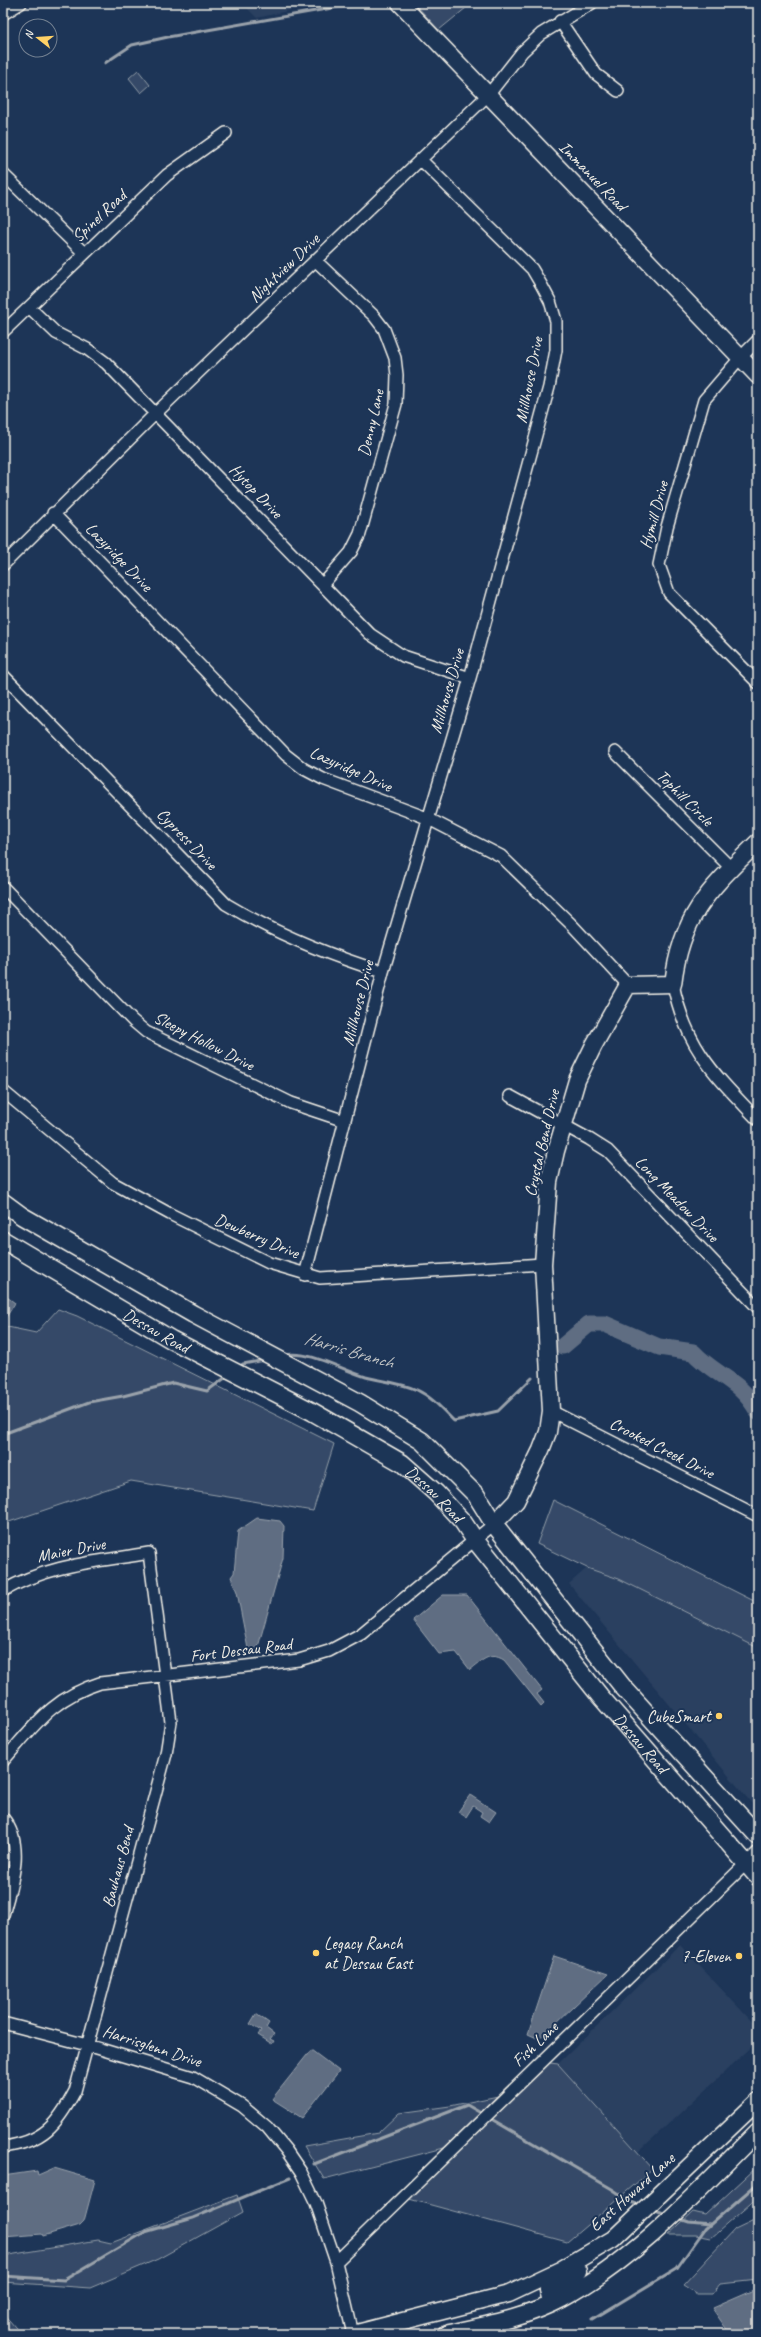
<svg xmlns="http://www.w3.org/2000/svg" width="761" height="2337" viewBox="0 0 761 2337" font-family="Caveat,sans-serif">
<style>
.built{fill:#2a4060}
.green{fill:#354a67;stroke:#949ea8}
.water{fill:#5e6d82;stroke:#9aa2ab}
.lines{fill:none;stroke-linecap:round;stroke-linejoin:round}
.stream{stroke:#9aa2ab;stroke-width:3}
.river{stroke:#5e6d82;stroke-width:17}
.street-casing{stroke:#f4f1e8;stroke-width:14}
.secondary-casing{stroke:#f4f1e8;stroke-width:19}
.primary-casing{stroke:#f4f1e8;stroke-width:20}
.street{stroke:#1d3557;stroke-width:11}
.secondary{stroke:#1d3557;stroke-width:16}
.primary{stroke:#1d3557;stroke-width:17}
.poi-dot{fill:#ffd166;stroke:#1d3557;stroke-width:1.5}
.labels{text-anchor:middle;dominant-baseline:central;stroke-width:4;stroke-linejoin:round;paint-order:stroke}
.street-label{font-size:17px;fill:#f4f1e8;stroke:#1d3557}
.poi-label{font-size:17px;fill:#f4f1e8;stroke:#1d3557;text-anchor:end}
.water-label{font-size:18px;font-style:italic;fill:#c0c3c4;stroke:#1d3557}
</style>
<rect width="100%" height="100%" fill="#1d3557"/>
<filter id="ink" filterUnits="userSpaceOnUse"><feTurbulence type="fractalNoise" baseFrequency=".025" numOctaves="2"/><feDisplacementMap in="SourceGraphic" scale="8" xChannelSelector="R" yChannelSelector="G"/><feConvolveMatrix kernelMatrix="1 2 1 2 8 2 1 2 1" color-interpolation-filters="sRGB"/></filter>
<g filter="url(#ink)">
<!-- built -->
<path class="built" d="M 242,3 L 321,3 L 257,18 Z
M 587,1568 L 619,1579 L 758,1648 L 758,1811 L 569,1584 Z
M 680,1945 L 758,2028 L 758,2041 L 638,2152 L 558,2064 Z"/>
<!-- green -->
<path class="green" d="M 414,3 L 472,3 L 439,30 Z
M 138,70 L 150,85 L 141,93 L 129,78 Z
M 58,1309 L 77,1316 L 334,1444 L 313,1511 L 131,1481 L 3,1524 L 3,1326 L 36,1333 Z
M 553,1500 L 758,1603 L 758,1648 L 619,1579 L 587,1568 L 537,1544 Z
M 550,2063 L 558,2064 L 653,2169 L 567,2242 L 409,2199 Z
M 498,2096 L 444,2148 L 324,2179 L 304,2146 L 378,2133 L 399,2113 L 450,2106 Z
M 758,2166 L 758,2197 L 711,2238 L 696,2235 L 668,2235 L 693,2212 L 705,2215 Z
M 237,2195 L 243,2212 L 158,2259 L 90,2288 L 3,2282 L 3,2256 L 98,2240 L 111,2243 Z
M 758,2218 L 758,2280 L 720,2284 L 712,2294 L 697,2294 L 683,2285 L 735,2229 Z
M 3,2313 L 21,2334 L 3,2334 Z"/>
<!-- water -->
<path class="water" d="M 3,1294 L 15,1303 L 5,1319 L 3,1318 Z
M 257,1518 L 280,1521 L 284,1526 L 283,1558 L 256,1654 L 249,1654 L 237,1592 L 231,1577 L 234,1573 L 238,1531 Z
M 443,1595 L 467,1595 L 542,1690 L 537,1694 L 544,1703 L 541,1706 L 504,1660 C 489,1651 482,1661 470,1670 L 456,1652 L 439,1654 L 413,1620 Z
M 470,1795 L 496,1812 L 489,1822 L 480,1816 L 482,1812 L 473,1806 L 466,1817 L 458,1812 Z
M 554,1956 L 608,1974 L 539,2039 L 528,2034 Z
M 256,2014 L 269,2023 L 266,2028 L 274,2034 L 270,2039 L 274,2041 L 272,2044 L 258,2035 L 261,2031 L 250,2024 Z
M 311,2050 L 339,2071 L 302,2118 L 272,2099 Z
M 54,2168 L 95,2180 L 84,2221 L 80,2225 L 43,2236 L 42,2234 L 3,2237 L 3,2176 L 37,2171 L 38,2175 Z
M 758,2288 L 758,2330 L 753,2334 L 730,2334 L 712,2308 Z"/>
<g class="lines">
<!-- stream -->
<path class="stream" d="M 105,63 L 132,45 L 168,37 L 338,7 L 380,3
M 284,1355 C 311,1350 341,1370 366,1377 C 382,1381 402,1383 417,1390 C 432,1397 443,1410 454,1421 L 498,1411 L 532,1378
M 238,1368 L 243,1364 L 265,1360
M 3,1434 L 89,1402 L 123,1396 L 173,1383 L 207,1391 L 229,1375
M 493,2120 L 612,2189 L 631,2202 L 642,2206
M 314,2164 L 467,2105 L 479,2112
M 653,2209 L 666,2214
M 677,2218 L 689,2222 L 710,2224
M 3,2276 L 64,2280 L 145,2232 L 193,2218 L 290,2178
M 593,2319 L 677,2268 L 705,2229 L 758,2183"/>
<!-- river -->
<path class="river" d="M 563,1346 L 589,1324 L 605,1324 L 659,1347 L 693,1352 C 715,1376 741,1380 758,1412"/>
<defs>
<path id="street" d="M 3,14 L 21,3
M 560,21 L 596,74 L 618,91
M 3,174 L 84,253
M 316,261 L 374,316 L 384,329 L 395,358 L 397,375 L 396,404 L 360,534 L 351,552 L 323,584
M 29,307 L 56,333 L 87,349 L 106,363 L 370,634 L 403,656 L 470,678
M 3,332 L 167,175 L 226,133
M 758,340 L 740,358 L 704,400 L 667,527 L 659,565 L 669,593 L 758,683
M 53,513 L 286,755 L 304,769 L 323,779 L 427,818 L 501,856 L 572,925 L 628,985
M 3,565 L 156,413 L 489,94 L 522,52 L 541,34 L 592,3
M 3,675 L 226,904 C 276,934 328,955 383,972
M 615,752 L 731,868
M 3,887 L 133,1021 L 146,1032 L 291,1103 L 345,1121
M 673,984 C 686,1048 715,1075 758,1120
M 3,1091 L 113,1183 L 170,1214 L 269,1263 L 320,1278 L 543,1264
M 510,1096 L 589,1139 L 608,1151 L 758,1308
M 305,1275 L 383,972 L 470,678 L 549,387 L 556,350 L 556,321 L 550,301 L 542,286 L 532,269 L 421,160
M 551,1411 L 758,1516
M 3,1591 C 49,1564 97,1562 149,1553 L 171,1722 L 166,1754 L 75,2091 C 57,2125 43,2142 3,2147
M 3,1761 C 35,1725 52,1698 100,1683 L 299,1660 L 329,1651 L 361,1634 L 494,1524
M 3,1818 C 26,1846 11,1885 3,1915
M 3,2023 L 87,2045 L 193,2077 L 242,2106 L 267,2127 L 286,2150 L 301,2172 L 316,2203 L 336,2262 L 353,2334
M 336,2262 L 758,1852"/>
<path id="secondary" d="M 400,3 L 758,376
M 494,1524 L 516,1501 L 541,1450 L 548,1432 L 551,1411 L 543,1264 L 549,1182 L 556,1151 L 577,1080 L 594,1045 L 628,985 L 673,984 C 681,914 711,888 758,842
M 551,2304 L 548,2290 L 578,2271
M 353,2334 L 509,2294 L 562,2269 L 613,2239 L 758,2101
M 446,2334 C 485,2325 526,2318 562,2299 C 638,2258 698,2191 758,2131"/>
<g id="primary">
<path d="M 3,1202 L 22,1216 L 193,1314 L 360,1403 L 422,1441 L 476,1495 L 494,1524 L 623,1687 L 758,1836"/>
<path id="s1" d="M 3,1240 L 172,1340 L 313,1412 L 402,1463 L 436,1493 L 463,1522 L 475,1540 L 600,1696 L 758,1877"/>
</g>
</defs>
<!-- street casing -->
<use href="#street" class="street-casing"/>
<!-- secondary casing -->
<use href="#secondary" class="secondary-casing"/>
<!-- primary casing -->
<use href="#primary" class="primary-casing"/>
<!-- street -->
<use href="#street" class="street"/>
<!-- secondary -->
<use href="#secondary" class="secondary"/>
<!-- primary -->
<use href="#primary" class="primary"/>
</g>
</g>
<!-- markers -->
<g class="poi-dot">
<circle cx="719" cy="1716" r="4"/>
<circle cx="316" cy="1953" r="4"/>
<circle cx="739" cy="1956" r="4"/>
</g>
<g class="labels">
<!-- street labels -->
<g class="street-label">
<text transform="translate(593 176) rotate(46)">Immanuel Road</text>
<text transform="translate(99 216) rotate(-43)">Spinel Road</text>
<text transform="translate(284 268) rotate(-44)">Nightview Drive</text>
<text transform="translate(529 380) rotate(-79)">Millhouse Drive</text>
<text transform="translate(371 423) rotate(-77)">Denny Lane</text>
<text transform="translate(256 491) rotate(46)">Hytop Drive</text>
<text transform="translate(654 515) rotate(-75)">Hymill Drive</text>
<text transform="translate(119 557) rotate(46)">Lazyridge Drive</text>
<text transform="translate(447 691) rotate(-74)">Millhouse Drive</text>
<text transform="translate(351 769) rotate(24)">Lazyridge Drive</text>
<text transform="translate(685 798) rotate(45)">Tophill Circle</text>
<text transform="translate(187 839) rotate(46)">Cypress Drive</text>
<text transform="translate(358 1003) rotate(-76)">Millhouse Drive</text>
<text transform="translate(204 1041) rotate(27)">Sleepy Hollow Drive</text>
<text transform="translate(542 1143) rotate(-77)">Crystal Bend Drive</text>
<text transform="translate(677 1199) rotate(46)">Long Meadow Drive</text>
<text transform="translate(257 1236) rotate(23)">Dewberry Drive</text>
<text stroke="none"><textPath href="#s1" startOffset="178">Dessau Road</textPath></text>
<text transform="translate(662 1448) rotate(27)">Crooked Creek Drive</text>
<text stroke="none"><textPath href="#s1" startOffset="502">Dessau Road</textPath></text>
<text transform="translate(71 1550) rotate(-11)">Maier Drive</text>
<text transform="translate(241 1650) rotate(-7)">Fort Dessau Road</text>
<text stroke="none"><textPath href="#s1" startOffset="826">Dessau Road</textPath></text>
<text transform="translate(118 1867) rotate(-75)">Bauhaus Bend</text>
<text transform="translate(535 2044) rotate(-44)">Fish Lane</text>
<text transform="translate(152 2046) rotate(18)">Harrisglenn Drive</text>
<text transform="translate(632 2192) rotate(-42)">East Howard Lane</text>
</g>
<!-- poi labels -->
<g class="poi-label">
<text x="711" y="1716">CubeSmart</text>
<text x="324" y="1943" text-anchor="start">Legacy Ranch<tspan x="324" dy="20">at Dessau East</tspan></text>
<text x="731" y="1956">7-Eleven</text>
</g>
<!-- water labels -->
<g class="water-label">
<text transform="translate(349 1350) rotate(16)">Harris Branch</text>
</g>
</g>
<!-- margin -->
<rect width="761" height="2337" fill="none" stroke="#1d3557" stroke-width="16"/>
<rect x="8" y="8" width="745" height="2321" fill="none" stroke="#f4f1e8" stroke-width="1.5" filter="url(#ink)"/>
<!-- north arrow -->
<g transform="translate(38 38) rotate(287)"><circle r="19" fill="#1d3557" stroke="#738091"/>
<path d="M0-3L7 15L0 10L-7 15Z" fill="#ffd166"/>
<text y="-6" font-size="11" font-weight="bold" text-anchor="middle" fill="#f4f1e8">N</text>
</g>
</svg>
